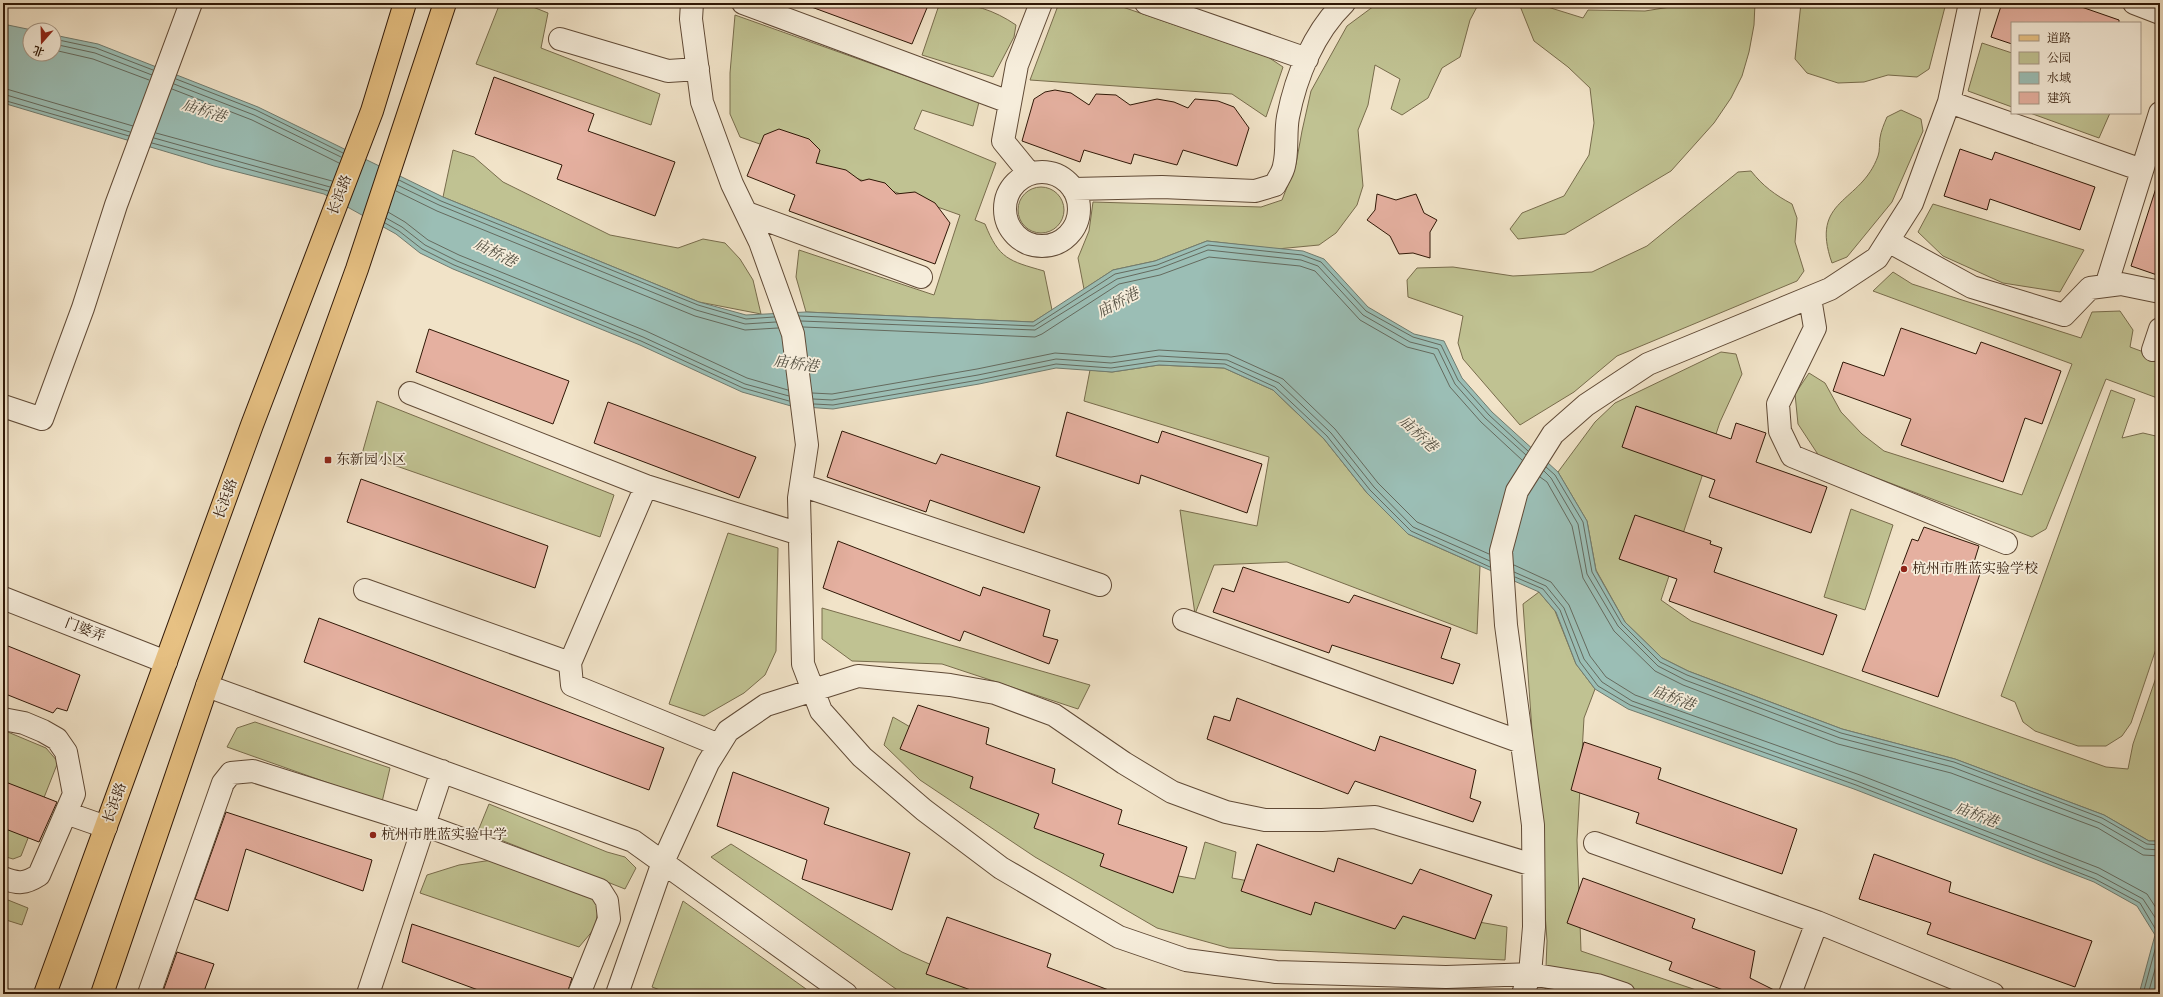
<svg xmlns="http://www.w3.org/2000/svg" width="2163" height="997" viewBox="0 0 2163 997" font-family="'IM FELL DW Pica','Noto Serif SC',serif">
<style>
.green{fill:#c0c292;stroke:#786c4c}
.water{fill:#9bbeb5;stroke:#707b6f}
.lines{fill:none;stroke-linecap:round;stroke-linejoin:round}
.shore{stroke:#656a5e;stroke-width:1}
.building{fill:#e5b0a0;stroke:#2f1706}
.minor-casing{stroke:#604a36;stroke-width:24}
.major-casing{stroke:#2f1706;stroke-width:24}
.minor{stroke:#f6eddb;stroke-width:22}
.major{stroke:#e8c284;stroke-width:22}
.poi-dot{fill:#8f2418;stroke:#f6eddb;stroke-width:1.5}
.labels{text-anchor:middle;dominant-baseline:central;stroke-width:3.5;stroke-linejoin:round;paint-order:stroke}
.street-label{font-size:14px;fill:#2f1706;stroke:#f6eddb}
.poi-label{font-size:14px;fill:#2f1706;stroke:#f6eddb;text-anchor:start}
.water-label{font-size:15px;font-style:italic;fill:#555143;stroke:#f6eddb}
</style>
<rect width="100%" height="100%" fill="#f1e3c8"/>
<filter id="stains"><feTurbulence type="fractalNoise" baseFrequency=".005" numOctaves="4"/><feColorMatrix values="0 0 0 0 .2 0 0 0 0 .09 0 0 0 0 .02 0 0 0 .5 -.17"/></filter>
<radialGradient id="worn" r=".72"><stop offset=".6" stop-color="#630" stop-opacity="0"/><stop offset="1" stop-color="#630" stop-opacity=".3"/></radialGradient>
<!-- green -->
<path class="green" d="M 500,3 L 523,3 L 548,13 L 541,48 L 660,94 L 651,125 L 476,64 Z
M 945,3 C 972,3 994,10 1016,25 L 1014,37 L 993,77 L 922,55 L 938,8 Z
M 1059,3 L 1111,3 L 1268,57 L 1283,67 L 1266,117 L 1232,94 L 1030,80 Z
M 1378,3 L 1479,3 L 1470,20 L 1460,57 L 1442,68 L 1428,98 L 1402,115 L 1391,109 L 1400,79 L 1375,65 L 1368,105 L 1358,130 L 1363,186 L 1357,205 L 1336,233 L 1319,245 L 1277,249 L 1207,241 L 1155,261 L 1113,270 L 1084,289 L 1078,258 L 1089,231 L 1093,202 L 1261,207 L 1282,200 L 1296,164 L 1302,131 L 1311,91 L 1347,26 Z
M 1695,3 L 1755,3 L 1754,25 L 1749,52 L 1742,76 L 1731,98 L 1714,123 L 1671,171 L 1565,234 L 1518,239 L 1510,229 L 1522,213 L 1564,196 L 1589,155 L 1594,123 L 1590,88 L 1568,67 L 1534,41 L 1520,6 L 1538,4 L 1583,18 L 1588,10 L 1645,11 Z
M 1801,3 L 1946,3 L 1929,69 L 1917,77 L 1888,75 L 1864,82 L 1838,83 L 1807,73 L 1795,59 Z
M 735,15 L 979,102 L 973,126 L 922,110 L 914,129 L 996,163 L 975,220 L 985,224 C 999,259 1009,261 1044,271 L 1052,310 L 1033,322 L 806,312 L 796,277 L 799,250 L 934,295 L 960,215 L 740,137 L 730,114 L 730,73 Z
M 1982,43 L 2012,53 L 2012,107 L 1968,91 Z
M 1901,110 L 1921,119 L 1923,131 L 1892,202 L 1847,257 L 1832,263 C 1809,198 1861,204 1878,156 C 1880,151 1879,144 1880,138 C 1881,131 1884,124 1887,117 Z
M 2030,113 L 2110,113 L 2099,138 Z
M 453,150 L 474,157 L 503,182 L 610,235 L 678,248 L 703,239 L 725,243 L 740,259 L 753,280 L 761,314 L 699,302 L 443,197 Z
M 1751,171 C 1763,186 1775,195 1792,204 L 1797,218 L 1795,242 L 1804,271 L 1797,281 L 1617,356 L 1574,392 L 1520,425 L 1463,359 L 1458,343 L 1463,316 L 1408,297 L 1407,280 L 1417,268 L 1453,267 L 1513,276 L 1592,272 L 1647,246 L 1738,172 Z
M1018 210a23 23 0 1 1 46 0a23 23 0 1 1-46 0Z
M 1933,204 L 2084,250 L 2060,292 L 2003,283 L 1943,256 L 1918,232 Z
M 1893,272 L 1912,284 L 2081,338 L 2092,312 L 2120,311 L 2133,330 L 2130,347 L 2160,358 L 2160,399 L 2106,379 L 2046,529 L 2032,537 L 1819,456 L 1798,424 L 1795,394 L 1809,373 L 1825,383 L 1841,412 L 1862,434 L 1884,451 L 2022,495 L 2072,364 L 1873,291 Z
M 1721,352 L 1736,354 L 1742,374 L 1720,422 L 1661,600 L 1691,621 L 2106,767 L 2128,769 L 2133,744 L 2160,666 L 2160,841 L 2149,841 L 2104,815 L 1955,759 L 1842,729 L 1688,671 L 1662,658 L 1625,622 L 1596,570 L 1587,521 L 1558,472 L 1595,422 L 1615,403 Z
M 1159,365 L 1224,368 L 1273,390 L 1324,439 L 1367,493 L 1408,534 L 1480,566 L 1477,634 L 1287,562 L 1214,565 L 1195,614 L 1180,510 L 1257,526 L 1269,457 L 1084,401 L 1090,370 L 1112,372 Z
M 2111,390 L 2135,399 L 2122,438 L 2143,433 L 2160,437 L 2160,637 L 2131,723 L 2122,736 L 2106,746 L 2078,746 L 2035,731 L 2023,722 L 2015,702 L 2001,696 Z
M 377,401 L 614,495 L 600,537 L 362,454 Z
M 1851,509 L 1893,525 L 1865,610 L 1824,597 Z
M 728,533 L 778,548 L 776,651 L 765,675 L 744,693 L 704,716 L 669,704 Z
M 1539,592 L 1555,611 L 1576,664 L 1595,689 L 1584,718 L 1577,840 L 1581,951 L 1708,994 L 1545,994 L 1547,941 L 1523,604 Z
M 822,608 L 1090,685 L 1078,709 L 942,664 L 852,661 L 822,639 Z
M 893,717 L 1162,873 L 1195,879 L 1205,842 L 1236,852 L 1232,878 L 1507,927 L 1505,960 L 1229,948 L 1157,928 L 1035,857 L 920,780 L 884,745 Z
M 255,722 L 390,768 L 382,802 L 227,747 L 237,728 Z
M 3,730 L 46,748 L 58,762 L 21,856 L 13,859 L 3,856 Z
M 489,804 L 607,852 L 625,857 L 636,868 L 625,889 L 478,831 Z
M 731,844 L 902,952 L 998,994 L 903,994 L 711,857 Z
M 492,860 L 586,893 L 599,904 L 595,928 L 579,947 L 420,893 L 427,875 L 459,865 Z
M 3,898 L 28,908 L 22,925 L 3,919 Z
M 683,901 L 813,994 L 671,994 L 652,987 Z"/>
<!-- water -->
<path class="water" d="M 3,24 L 32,30 L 30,30 L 30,54 L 54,54 L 54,35 L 98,44 L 258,107 L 443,197 L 699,302 L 746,315 L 806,312 L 1033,322 L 1113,270 L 1155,261 L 1207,241 L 1303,251 L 1324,259 L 1368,307 L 1414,334 L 1444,341 L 1462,378 L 1492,412 L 1558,472 L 1587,521 L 1596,571 L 1625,622 L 1662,658 L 1688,671 L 1842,729 L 1955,759 L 2104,815 L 2149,841 L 2160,841 L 2160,994 L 2139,994 L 2155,935 L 2137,906 L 2094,882 L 1854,789 L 1628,709 L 1595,689 L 1576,664 L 1556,612 L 1539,592 L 1408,534 L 1367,493 L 1324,439 L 1273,390 L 1224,368 L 1159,365 L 1112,372 L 1056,368 L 979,384 L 833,409 L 791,406 L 742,392 L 640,345 L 453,269 L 420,253 L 396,234 L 324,194 L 214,166 L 3,103 Z"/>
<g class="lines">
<!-- shore -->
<path class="shore" d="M 54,39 L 96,48 L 153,70
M 54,44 L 95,53 L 152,75
M 54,50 L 93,59 L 149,80
M 176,79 L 256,110 L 343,153
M 174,84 L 254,115 L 341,157
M 3,88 L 133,126
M 172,89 L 252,120 L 339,163
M 3,94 L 130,132
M 3,100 L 129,136
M 156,133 L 332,181
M 154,138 L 330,187
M 152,143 L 328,191
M 399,180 L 441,201 L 698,305 L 746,319 L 774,317
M 397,185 L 439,205 L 696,310 L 745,324 L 776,322
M 396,191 L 437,211 L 695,316 L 745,330 L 778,328
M 388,212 L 405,222 L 428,240 L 459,255 L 646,331 L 747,378 L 788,390
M 386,218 L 402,227 L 425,245 L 457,261 L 643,337 L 745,384 L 789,396
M 385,223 L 399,231 L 422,249 L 454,265 L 641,341 L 743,388 L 789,401
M 799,316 L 1034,326 L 1115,274 L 1157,265 L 1208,245 L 1302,255 L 1321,262 L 1366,311 L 1413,337 L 1441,345 L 1458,380 L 1489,415 L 1528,451
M 801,321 L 1035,330 L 1117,279 L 1158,269 L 1208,250 L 1301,260 L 1318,266 L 1363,315 L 1410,342 L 1438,349 L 1455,384 L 1485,418 L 1526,455
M 803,327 L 1035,337 L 1042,334 L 1119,284 L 1160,275 L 1209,257 L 1300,266 L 1315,271 L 1360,320 L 1407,347 L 1434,354 L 1450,387 L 1481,422 L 1522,460
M 812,393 L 832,394 L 977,369 L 1055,353 L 1111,357 L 1159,350 L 1228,354 L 1283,379 L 1335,429 L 1378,483 L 1417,522 L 1489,554
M 813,399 L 832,400 L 978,375 L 1056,359 L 1111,363 L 1159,356 L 1227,360 L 1279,383 L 1331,433 L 1374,487 L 1413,527 L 1490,561
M 814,404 L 833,405 L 979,380 L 1056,364 L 1111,368 L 1159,361 L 1225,364 L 1275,387 L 1327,436 L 1370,490 L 1411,531 L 1490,567
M 1546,467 L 1555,475 L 1583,522 L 1592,572 L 1622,624 L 1660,662 L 1687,675 L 1841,733 L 1954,762 L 2102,818 L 2147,844 L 2160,845
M 1544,471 L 1551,478 L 1578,524 L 1587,574 L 1618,626 L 1658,666 L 1685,680 L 1840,738 L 1952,767 L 2100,823 L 2145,849 L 2160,850
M 1540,477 L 1547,482 L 1572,526 L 1583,578 L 1614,631 L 1655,671 L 1683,685 L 1838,744 L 1951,773 L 2098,828 L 2143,855 L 2160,856
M 1514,565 L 1551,582 L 1569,605 L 1590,656 L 1606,677 L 1635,695 L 1860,775 L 2099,868 L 2147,894 L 2160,914
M 1514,572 L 1546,586 L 1564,608 L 1584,659 L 1602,682 L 1632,701 L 1857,781 L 2097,874 L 2143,899 L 2160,925
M 1515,577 L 1543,589 L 1560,610 L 1580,662 L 1598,686 L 1630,705 L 1856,785 L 2095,879 L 2140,903 L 2159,935 L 2143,994
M 2148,994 L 2160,952"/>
</g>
<!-- building -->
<path class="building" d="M 807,3 L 929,3 L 912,44 L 806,5 Z
M 2002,3 L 2070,3 L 2119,20 L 2119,23 L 2012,23 L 2012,44 L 1991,37 Z
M 494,77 L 594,114 L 588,131 L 675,162 L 655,216 L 557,179 L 562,165 L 475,134 Z
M 1055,90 L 1071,93 L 1089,105 L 1096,94 L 1116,95 L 1130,105 L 1157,99 L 1174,102 L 1188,108 L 1195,99 L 1218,101 L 1234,107 L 1249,128 L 1237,166 L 1183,150 L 1177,165 L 1134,154 L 1131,164 L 1084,150 L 1080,162 L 1022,141 L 1034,99 L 1045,92 Z
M 779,129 L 809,139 L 820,150 L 816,163 L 846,170 L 861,181 L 869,179 L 885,183 L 896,194 L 915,192 L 935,203 L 950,223 L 935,264 L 789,211 L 795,195 L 747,176 L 764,135 Z
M 1960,149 L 1992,160 L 1995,152 L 2095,187 L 2080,230 L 1990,199 L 1987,210 L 1944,196 Z
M 2156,188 L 2160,189 L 2160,276 L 2131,266 Z
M 1377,194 L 1396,200 L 1416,194 L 1424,213 L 1437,220 L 1430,232 L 1430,258 L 1413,253 L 1399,254 L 1390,236 L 1367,220 L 1375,210 Z
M 1901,328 L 1976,354 L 1981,342 L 2061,371 L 2042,424 L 2025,418 L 2003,482 L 1901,445 L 1911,419 L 1833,391 L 1843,362 L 1884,376 Z
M 429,329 L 569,381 L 553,424 L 416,372 Z
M 608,402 L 756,457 L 739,498 L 594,443 Z
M 1636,406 L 1731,439 L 1736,423 L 1766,433 L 1756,462 L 1827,487 L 1811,533 L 1709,497 L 1715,480 L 1622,447 Z
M 1067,412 L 1158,443 L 1162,431 L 1262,464 L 1247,513 L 1141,475 L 1139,484 L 1056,456 Z
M 842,431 L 936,464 L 941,454 L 1040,487 L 1024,533 L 930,500 L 926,512 L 827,477 Z
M 361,479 L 548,546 L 535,588 L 347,522 Z
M 1635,515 L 1711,541 L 1710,544 L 1722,548 L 1714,572 L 1837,615 L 1823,655 L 1669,601 L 1677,579 L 1619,559 Z
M 1924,527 L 1979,546 L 1974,562 L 1983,565 L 1938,697 L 1862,671 L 1912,539 L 1918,541 Z
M 838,541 L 980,596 L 983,587 L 1050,610 L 1043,636 L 1058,640 L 1049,664 L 964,631 L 960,641 L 823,588 Z
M 1243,567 L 1349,603 L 1354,595 L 1451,628 L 1441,658 L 1460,664 L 1453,684 L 1332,645 L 1329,653 L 1213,612 L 1222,588 L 1234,592 Z
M 319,618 L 664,748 L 649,790 L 304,662 Z
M 3,644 L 80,675 L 67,711 L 57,708 L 53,713 L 3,693 Z
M 1237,698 L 1375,751 L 1380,736 L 1476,770 L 1470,798 L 1481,802 L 1473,822 L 1355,781 L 1348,794 L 1207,739 L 1214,716 L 1230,721 Z
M 918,705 L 989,728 L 986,744 L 1055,769 L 1052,783 L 1122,810 L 1118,824 L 1187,847 L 1173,893 L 1100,866 L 1104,854 L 1034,828 L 1039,814 L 970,788 L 973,777 L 900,749 Z
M 1584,742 L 1661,768 L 1658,779 L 1797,829 L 1782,874 L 1636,823 L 1639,813 L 1571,790 Z
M 733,772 L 829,808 L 824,824 L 910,853 L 892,910 L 802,879 L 807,860 L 717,826 Z
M 3,781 L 57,802 L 39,842 L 3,828 Z
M 226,812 L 372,860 L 363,891 L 246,849 L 228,911 L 195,899 Z
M 1257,844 L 1334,872 L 1338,858 L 1412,884 L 1420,869 L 1492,895 L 1475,939 L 1403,916 L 1395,929 L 1315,902 L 1311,915 L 1241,891 Z
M 1874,854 L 1951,882 L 1949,892 L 2092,941 L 2075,987 L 1927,934 L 1931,923 L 1859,899 Z
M 1583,878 L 1695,919 L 1692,928 L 1755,951 L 1750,978 L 1778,992 L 1778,994 L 1734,994 L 1669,970 L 1672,962 L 1567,923 Z
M 947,917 L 1051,954 L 1047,967 L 1114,992 L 1113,994 L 982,994 L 926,974 Z
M 412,924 L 572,978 L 567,994 L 489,994 L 402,962 Z
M 177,952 L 214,964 L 203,994 L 162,994 Z"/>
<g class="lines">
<defs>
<path id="minor" d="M 692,3 L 691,19 L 702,102 L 732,184 L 760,242 L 793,334 L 807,445 L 799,498 L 803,664 L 821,711 L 862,757 L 924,810 L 1001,868 L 1119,937 L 1186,960 L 1276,972 L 1446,977 L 1530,974 L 1597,985 L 1624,994
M 743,3 L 1009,102
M 1146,3 L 1307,59
M 2134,3 L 2160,13
M 560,39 L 668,71 L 698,69
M 1949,102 L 2142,170
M1005 209a37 37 0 1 1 74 0a37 37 0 1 1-74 0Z
M 1030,174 L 1003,141 L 1017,65 L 1041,3
M 1073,189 L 1162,187 L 1255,191 L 1275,185 C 1278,179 1283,172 1284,166 C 1288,150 1285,133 1288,117 C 1296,76 1314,32 1344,3
M 747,213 L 921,277
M 1888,241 L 1972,287 L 2064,315 L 2090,288 L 2121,284 L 2160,292
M 2106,286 L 2160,113
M 1810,298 L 1815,328 L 1778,404 L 1780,431 L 1792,456 L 2006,543
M 2153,350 L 2160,329
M 410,393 L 646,486 L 800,534
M 3,406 L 42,419 L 83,308 L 116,205 L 191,3
M 801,485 L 1100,585
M 646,486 L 570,663 L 572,685 L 719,745
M 365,590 L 570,663
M 3,598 L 166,662
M 1184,620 L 1521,742
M 207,686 L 633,841 L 846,994
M 3,719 L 24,723 L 43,731 L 57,739 L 66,752 L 74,794 L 39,875 C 25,884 18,884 3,878
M 66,813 L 106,827
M 1595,843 L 1817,922 L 1993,994
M 149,994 L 223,783 L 231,773 L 253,771 L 424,825 L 600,890 L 607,901 L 609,919 L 579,994
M 368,994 L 442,771
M 617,994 L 663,862 L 708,763 L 728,731 L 766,705 L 858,676 L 950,685 L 995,693 L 1054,715 L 1124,763 L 1172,792 L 1226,812 L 1265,820 L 1322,820 L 1375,817 L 1533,865
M 1523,994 L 1530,974 L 1534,927 L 1533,825 L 1506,625 L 1501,551 L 1517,491 L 1553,434 L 1586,405 L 1648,364 L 1830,289 L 1877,258 L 1912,203 L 1949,102 L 1970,3
M 1790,994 L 1817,922"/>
<path id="major" d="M 45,994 L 252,425 L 372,111 L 405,3
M 102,994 L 207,686 L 357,269 L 445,3"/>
</defs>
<!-- minor casing -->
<use href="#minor" class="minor-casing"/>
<!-- major casing -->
<use href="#major" class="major-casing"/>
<!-- minor -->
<use href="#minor" class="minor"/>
<!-- major -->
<use href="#major" class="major"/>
</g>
<!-- markers -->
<g class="poi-dot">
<rect x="324" y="456" width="8" height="8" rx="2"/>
<circle cx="1904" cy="569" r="4"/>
<circle cx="373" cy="835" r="4"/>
</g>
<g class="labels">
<!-- street labels -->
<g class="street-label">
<text transform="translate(340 195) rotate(-69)">长浜路</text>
<text transform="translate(226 499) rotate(-70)">长浜路</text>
<text transform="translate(85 630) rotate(21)">门婆弄</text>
<text transform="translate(115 803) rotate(-70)">长浜路</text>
</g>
<!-- poi labels -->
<g class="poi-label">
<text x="336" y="460">东新园小区</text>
<text x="1912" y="569">杭州市胜蓝实验学校</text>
<text x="381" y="835">杭州市胜蓝实验中学</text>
</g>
<!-- water labels -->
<g class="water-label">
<text transform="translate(204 111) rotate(18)">庙桥港</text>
<text transform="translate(495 253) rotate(27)">庙桥港</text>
<text transform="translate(1118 303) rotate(-28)">庙桥港</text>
<text transform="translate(796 364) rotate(8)">庙桥港</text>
<text transform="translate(1418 434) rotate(43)">庙桥港</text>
<text transform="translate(1673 698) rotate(21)">庙桥港</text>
<text transform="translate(1976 815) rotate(21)">庙桥港</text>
</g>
</g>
<!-- margin -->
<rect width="2163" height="997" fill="none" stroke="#f1e3c8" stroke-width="16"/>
<rect x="4" y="4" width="2155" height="989" fill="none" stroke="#2f1706" stroke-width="2"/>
<rect x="8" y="8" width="2147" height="981" fill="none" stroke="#2f1706"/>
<!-- legend -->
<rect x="2011" y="22" width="130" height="92" fill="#f6eddb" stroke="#a69786"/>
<rect x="2019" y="35" width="20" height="6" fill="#e8c284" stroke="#a69786"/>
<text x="2047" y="42" font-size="12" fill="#2f1706">道路</text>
<rect x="2019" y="52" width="20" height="12" fill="#c0c292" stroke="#a69786"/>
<text x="2047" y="62" font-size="12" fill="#2f1706">公园</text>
<rect x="2019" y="72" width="20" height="12" fill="#9bbeb5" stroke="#a69786"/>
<text x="2047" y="82" font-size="12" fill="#2f1706">水域</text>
<rect x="2019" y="92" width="20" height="12" fill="#e5b0a0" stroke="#a69786"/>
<text x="2047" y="102" font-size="12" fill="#2f1706">建筑</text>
<!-- north arrow -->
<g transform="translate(42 42) rotate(200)"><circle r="19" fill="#f6eddb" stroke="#a69786"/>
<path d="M0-3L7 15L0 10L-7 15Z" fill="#8f2418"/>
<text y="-6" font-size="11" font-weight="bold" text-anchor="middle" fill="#2f1706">北</text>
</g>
<rect width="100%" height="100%" filter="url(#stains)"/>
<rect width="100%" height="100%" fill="url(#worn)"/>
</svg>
